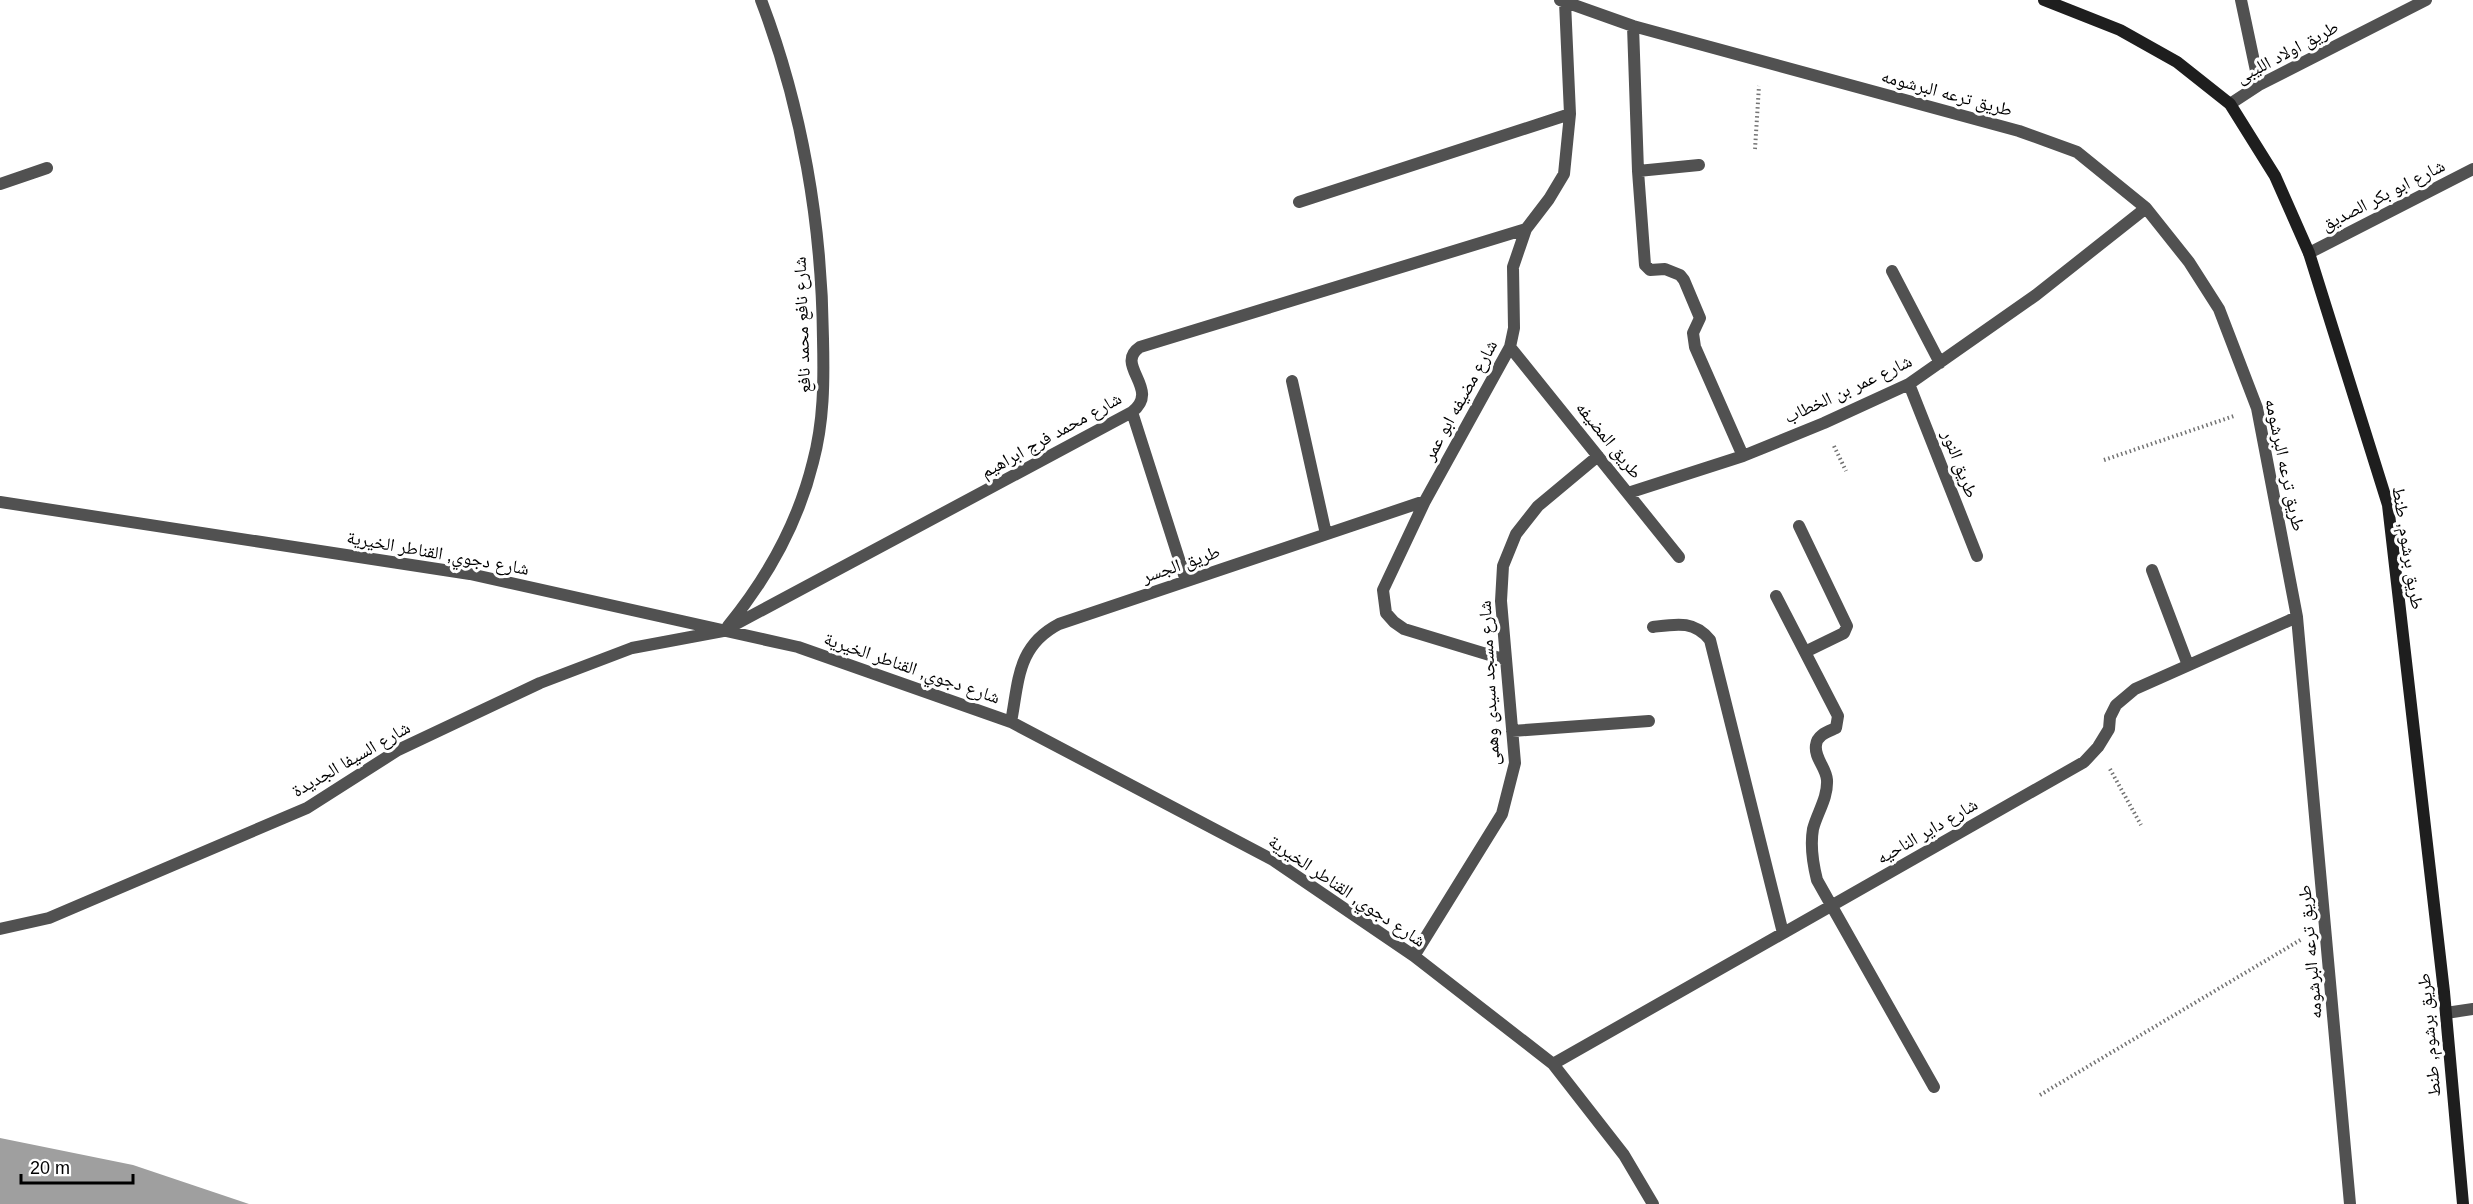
<svg xmlns="http://www.w3.org/2000/svg" width="2473" height="1204" viewBox="0 0 2473 1204" font-family="Arial,'Noto Naskh Arabic',sans-serif">
<style>
.water{fill:#9f9f9f}
.lines{fill:none;stroke-linecap:round;stroke-linejoin:round}
.path{stroke:#737373;stroke-width:4;stroke-dasharray:1.5 3;stroke-linecap:butt}
.street{stroke:#515151;stroke-width:12}
.secondary{stroke:#1e1e1e;stroke-width:12}
.labels{text-anchor:middle;dominant-baseline:central;stroke-width:6;stroke-linejoin:round;paint-order:stroke}
.street-label{font-size:18px;fill:#000;stroke:#fff}
</style>
<rect width="100%" height="100%" fill="#fff"/>
<!-- water -->
<path class="water" d="M 0,1138 L 133,1165 L 249,1204 L 0,1204 Z"/>
<g class="lines">
<!-- path -->
<path class="path" d="M 1755,149 L 1759,86
M 1834,446 L 1846,471
M 2104,460 L 2234,416
M 2110,769 L 2141,825
M 2040,1095 L 2302,939"/>
<!-- street -->
<path class="street" d="M 1560,0 L 1633,26 L 2019,131 L 2077,152 L 2146,208 L 2189,262 L 2219,309 L 2257,408 L 2297,617 L 2350,1204
M 2241,0 L 2259,85
M 1633,26 L 1638,171 L 1645,265 L 1650,270 L 1665,269 L 1680,275 L 1684,280 L 1700,318 L 1693,333 L 1695,347 L 1743,456
M 2230,104 L 2259,85 L 2426,0
M 1638,171 L 1699,165
M 0,184 L 47,168
M 1299,202 L 1570,114
M 2309,253 L 2473,169
M 1892,271 L 1940,363
M 1510,347 L 1679,557
M 1292,381 L 1326,534
M 1909,384 L 1977,556
M 1132,412 L 1186,581
M 1628,493 L 1743,456 L 1824,423 L 1909,384 L 2036,295 L 2146,208
M 0,502 L 470,574 L 798,647 L 1011,722 L 1273,860 L 1414,956 L 1553,1064 L 1624,1155 L 1653,1204
M 1799,526 L 1847,626 L 1844,633 L 1805,652
M 2152,570 L 2188,665
M 1776,596 L 1838,716 L 1836,728 C 1827,732 1817,735 1816,745 C 1814,758 1826,767 1827,780 C 1828,798 1817,813 1813,829 C 1810,846 1813,864 1817,880 L 1934,1087
M 728,626 C 768,577 798,523 813,462 C 824,421 824,381 823,339 C 822,225 802,107 761,0
M 1653,627 C 1676,624 1694,620 1710,640 L 1783,933
M 1506,660 L 1404,629 L 1394,622 L 1386,613 L 1383,590 L 1425,501 L 1510,347 L 1514,328 L 1513,267 L 1526,229 L 1549,199 L 1564,174 L 1570,114 L 1565,2
M 1011,722 C 1019,680 1017,646 1059,624 L 1425,501
M 1512,731 L 1649,721
M 0,929 L 49,918 L 307,808 L 398,750 L 540,683 L 632,648 L 723,631 L 1132,412 C 1162,389 1113,365 1140,347 L 1526,229
M 1414,956 L 1502,814 L 1515,763 L 1501,601 L 1503,566 L 1516,534 L 1538,506 L 1598,456
M 2446,1013 L 2473,1009
M 1553,1064 L 2084,762 L 2098,747 L 2109,729 L 2110,717 L 2116,705 L 2135,689 L 2297,617"/>
<!-- secondary -->
<path class="secondary" d="M 2044,0 L 2120,30 L 2177,62 L 2230,104 L 2275,176 L 2309,253 L 2388,505 L 2444,992 L 2463,1204"/>
</g>
<g class="labels">
<!-- street labels -->
<g class="street-label">
<text transform="translate(2287 52) rotate(-28)">طريق اولاد الليبى</text>
<text transform="translate(1947 93) rotate(15)">طريق ترعه البرشومه</text>
<text transform="translate(2383 195) rotate(-27)">شارع ابو بكر الصديق</text>
<text transform="translate(802 325) rotate(-92)">شارع نافع محمد نافع</text>
<text transform="translate(1848 389) rotate(-25)">شارع عمر بن الخطاب</text>
<text transform="translate(1460 400) rotate(-61)">شارع مضيفه ابو عمر</text>
<text transform="translate(1051 435) rotate(-29)">شارع محمد فرج ابراهيم</text>
<text transform="translate(1609 440) rotate(51)">طريق المضيفه</text>
<text transform="translate(1960 464) rotate(69)">طريق النور</text>
<text transform="translate(2285 465) rotate(78)">طريق ترعه البرشومه</text>
<text transform="translate(2408 548) rotate(81)">طريق برشوم, طنط</text>
<text transform="translate(438 553) rotate(10)">شارع دجوي, القناطر الخيرية</text>
<text transform="translate(1181 564) rotate(-19)">طريق الجسر</text>
<text transform="translate(912 668) rotate(19)">شارع دجوي, القناطر الخيرية</text>
<text transform="translate(1489 683) rotate(-93)">شارع مسجد سيدى وهمى</text>
<text transform="translate(351 759) rotate(-30)">شارع السيفا الجديدة</text>
<text transform="translate(1927 831) rotate(-30)">شارع داير الناحيه</text>
<text transform="translate(1347 891) rotate(34)">شارع دجوي, القناطر الخيرية</text>
<text transform="translate(2310 952) rotate(-95)">طريق ترعه البرشومه</text>
<text transform="translate(2429 1035) rotate(-95)">طريق برشوم, طنط</text>
</g>
</g>
<!-- scale -->
<path d="M21 1174v9h112v-9" fill="none" stroke="#000000" stroke-width="3"/>
<text x="30" y="1174" font-size="18" fill="#000000" stroke="#ffffff" stroke-width="4.5" paint-order="stroke">20 m</text>
</svg>
